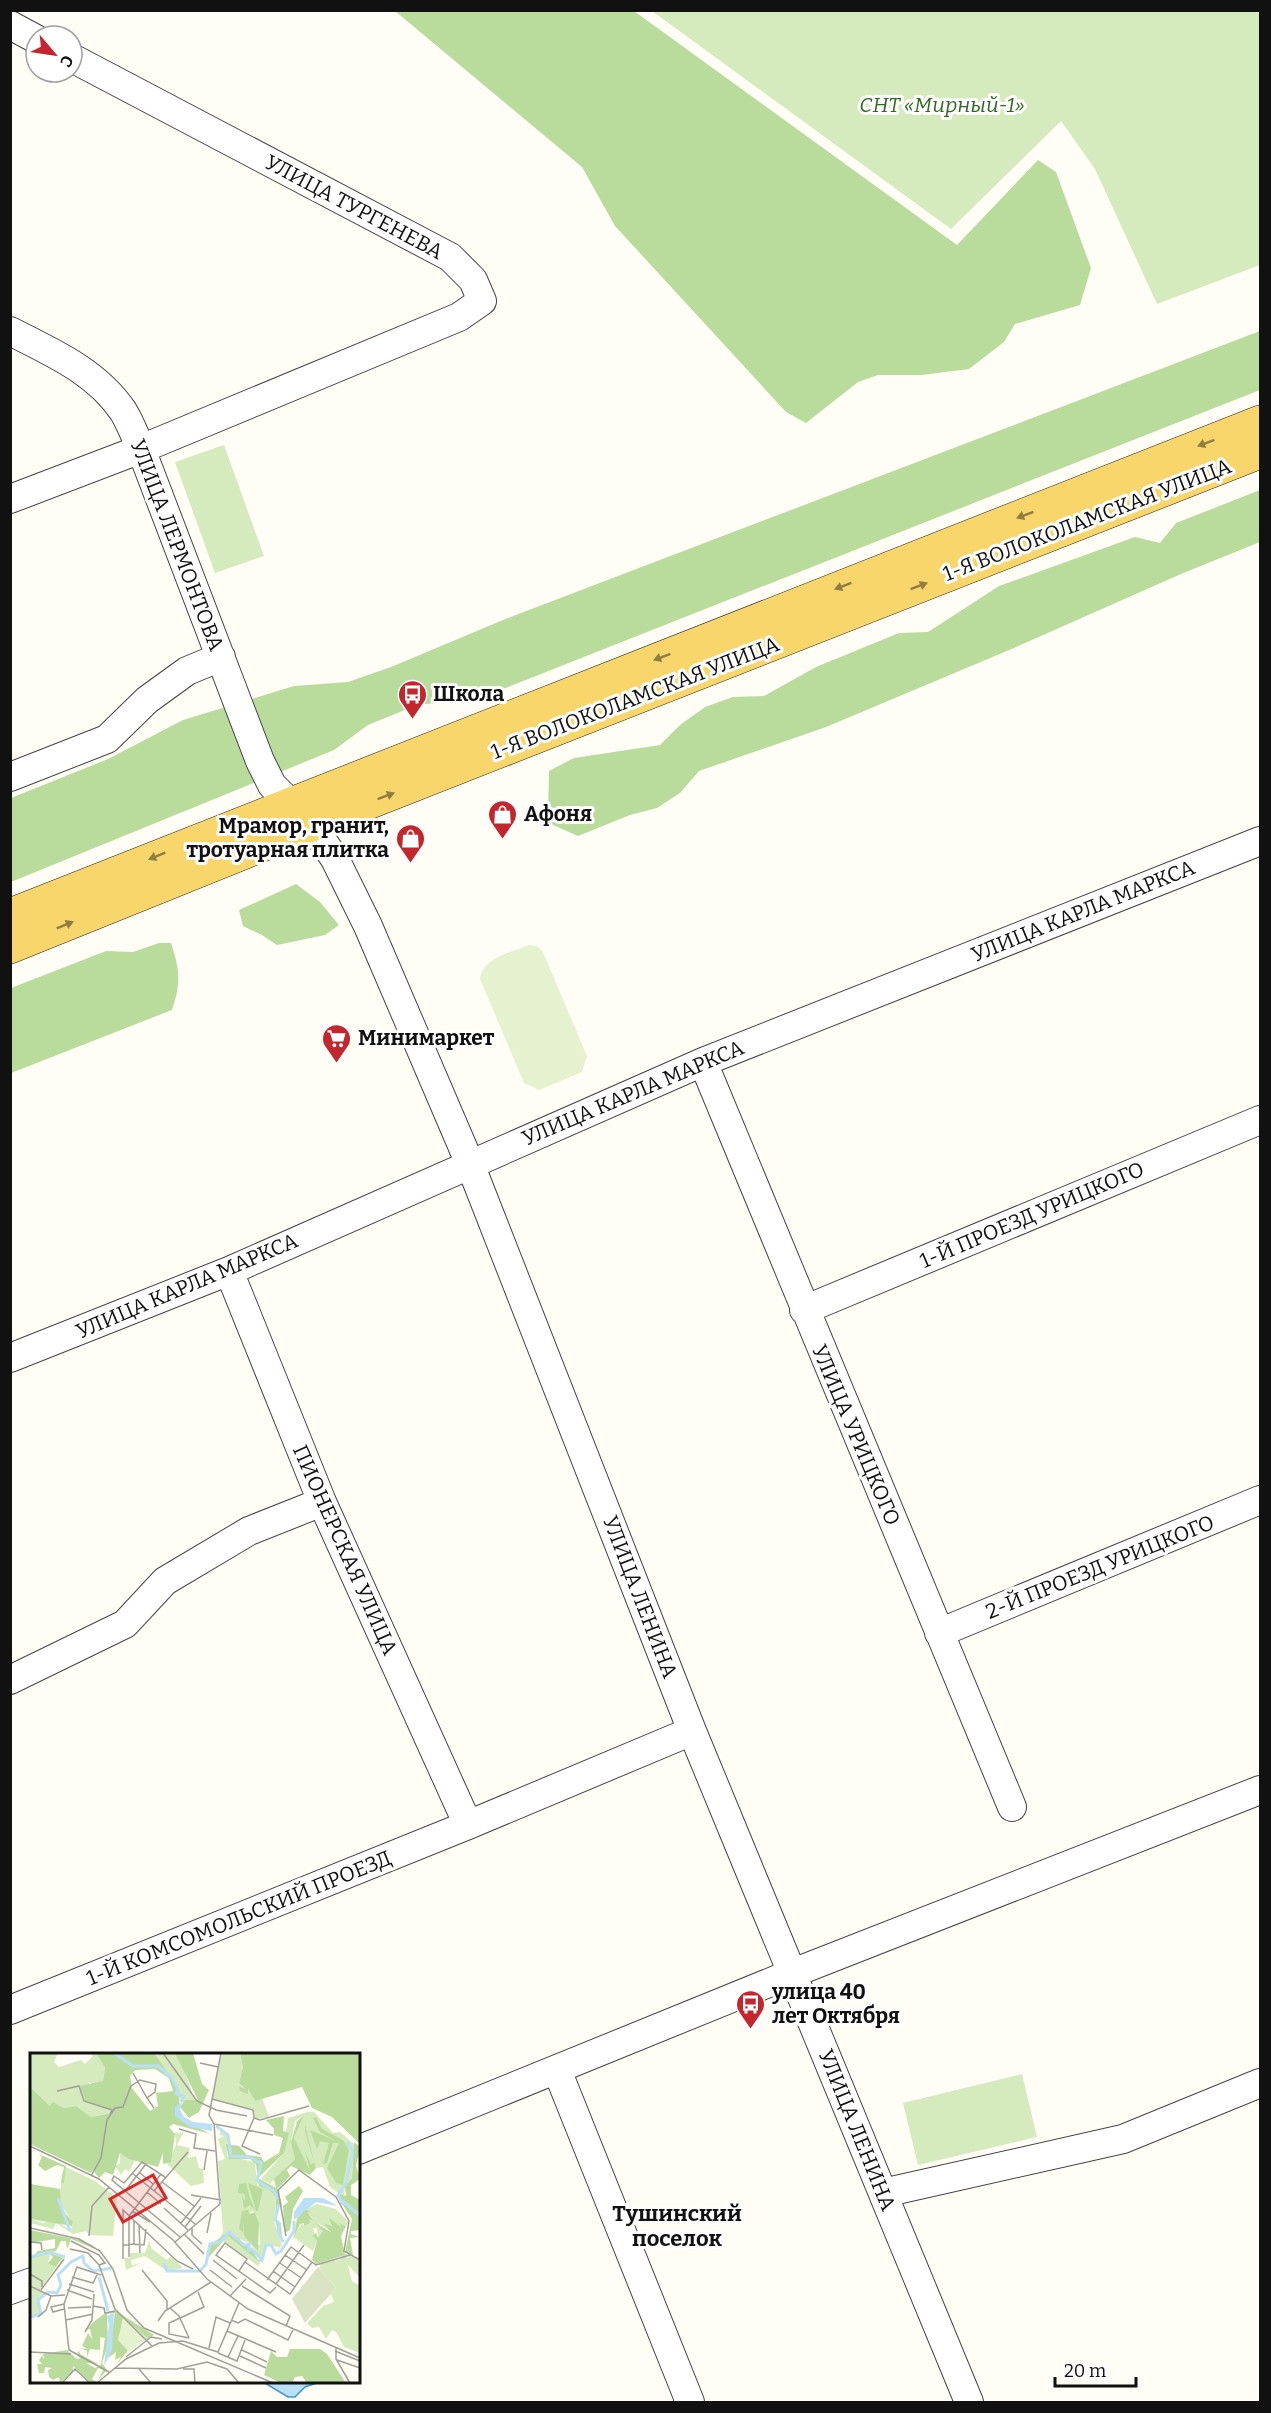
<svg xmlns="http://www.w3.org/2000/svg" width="1271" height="2413" viewBox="0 0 1271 2413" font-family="Bitter,serif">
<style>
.green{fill:#d5ebbd}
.forest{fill:#b9dc9c}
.pitch{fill:#e6f2cf}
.water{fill:#b9e0f7;stroke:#3f96cf;stroke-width:1.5}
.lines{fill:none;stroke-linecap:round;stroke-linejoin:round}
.street-casing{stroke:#444;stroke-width:30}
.primary-casing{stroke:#222;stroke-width:34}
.street{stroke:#fff;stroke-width:28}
.primary{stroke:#f9d66b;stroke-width:33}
.oneway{fill:#917d42}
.labels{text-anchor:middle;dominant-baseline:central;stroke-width:6;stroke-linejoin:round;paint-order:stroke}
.park-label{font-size:21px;font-style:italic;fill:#2f6b1f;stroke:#fff}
.street-label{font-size:21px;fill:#111;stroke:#fff}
.poi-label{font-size:21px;font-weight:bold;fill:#111;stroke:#fff;text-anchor:start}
.neighbourhood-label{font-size:22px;font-weight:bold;fill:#111;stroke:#fff}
.inset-river{fill:none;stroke:#b9e0f7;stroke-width:3}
.inset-road{fill:none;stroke:#a09f9a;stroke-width:1.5}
.view{fill:#d62828;fill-opacity:0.15;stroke:#d62828;stroke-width:3}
.inset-edge{fill:none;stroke:#111;stroke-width:3}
</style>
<rect width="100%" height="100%" fill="#fffdf5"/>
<!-- green -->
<path class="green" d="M 652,11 L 1260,11 L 1260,265 L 1157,304 L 1095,169 L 1061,121 L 951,229 Z
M 224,445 L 264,556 L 215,573 L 175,462 Z
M 1022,2074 L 1037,2137 L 918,2165 L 903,2103 Z"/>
<!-- forest -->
<path class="forest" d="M 395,11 L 634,11 L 957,245 L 1038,160 L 1056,172 L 1091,268 L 1080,305 L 1015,324 L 1004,342 L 969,369 L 922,375 L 878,375 L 858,382 L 806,423 L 786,412 L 615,226 L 582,167 Z
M 1260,331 L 1260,390 L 480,698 L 417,705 L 368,725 L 334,750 L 11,882 L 11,798 L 108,759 L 183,720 L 294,686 L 348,682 L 391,667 L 503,620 Z
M 1260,490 L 1260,542 L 1181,574 L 1014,648 L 826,727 L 699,771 L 680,793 L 657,808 L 630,815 L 578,836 L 553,825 L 548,815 L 549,771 L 574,758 L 660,745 L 680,725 L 705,707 L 733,697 L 764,696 L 816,667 L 899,633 L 928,632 L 999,586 L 1135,537 L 1160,543 L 1176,523 Z
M 296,884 L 320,902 L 339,925 L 325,935 L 277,945 L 262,935 L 243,926 L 239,910 Z
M 159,943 L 171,943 C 180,970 181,983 172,1010 L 11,1073 L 11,988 L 106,951 L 133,952 Z"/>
<!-- pitch -->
<path class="pitch" d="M 528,945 L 537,946 L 543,952 L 587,1056 L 582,1072 L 539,1090 L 524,1083 L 480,979 C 483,957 511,953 528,945 Z"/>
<!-- water -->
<path class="water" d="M 263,2382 L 320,2382 L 305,2387 L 295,2397 L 288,2397 Z"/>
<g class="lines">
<defs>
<path id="street" d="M 10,25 L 36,39
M 10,331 C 51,352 96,371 123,411 C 130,422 135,436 141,449 L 260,761 L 272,785 L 312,825 L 335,859 L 368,926 L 470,1164 L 692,1731 L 969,2402
M 10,499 L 141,449 L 459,317 L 482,301 L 473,280 L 450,257 L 72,58
M 10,777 L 107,739 L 147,700 L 187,671 L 221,657
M 703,1062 L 1012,1807
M 229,1271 L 322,1502 L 468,1825
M 804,1310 L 1260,1120
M 10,1358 L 229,1271 L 703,1062 L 1260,841
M 939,1633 L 1260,1500
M 10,1680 L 125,1624 L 165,1581 L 249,1531 L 322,1502
M 10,2010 L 468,1825 L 692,1731
M 557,2070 L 690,2402
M 358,2150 L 793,1973 L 1260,1790
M 883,2193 L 1123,2139 L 1260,2083
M 10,2290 L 32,2282"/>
<path id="primary" d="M 10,915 L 1260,422
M 10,947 L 312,825 L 1260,452"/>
</defs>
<!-- street casing -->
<use href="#street" class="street-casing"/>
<!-- primary casing -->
<use href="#primary" class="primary-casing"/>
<!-- street -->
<use href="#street" class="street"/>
<!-- primary -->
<use href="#primary" class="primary"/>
</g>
<!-- one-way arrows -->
<defs><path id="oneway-solid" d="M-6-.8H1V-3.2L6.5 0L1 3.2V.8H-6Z" transform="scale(1.5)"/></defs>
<g class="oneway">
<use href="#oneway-solid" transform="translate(1206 443) rotate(159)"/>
<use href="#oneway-solid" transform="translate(1025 515) rotate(159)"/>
<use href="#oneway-solid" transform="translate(843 586) rotate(159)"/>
<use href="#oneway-solid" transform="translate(919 586) rotate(-21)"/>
<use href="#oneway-solid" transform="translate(662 657) rotate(159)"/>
<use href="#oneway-solid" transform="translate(386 796) rotate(-21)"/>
<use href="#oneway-solid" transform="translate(157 856) rotate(158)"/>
<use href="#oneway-solid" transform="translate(65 925) rotate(-22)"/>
</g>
<!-- icons -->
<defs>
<symbol id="bus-pin" viewBox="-11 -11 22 30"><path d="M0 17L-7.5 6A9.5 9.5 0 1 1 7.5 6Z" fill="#c4262e" stroke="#fff"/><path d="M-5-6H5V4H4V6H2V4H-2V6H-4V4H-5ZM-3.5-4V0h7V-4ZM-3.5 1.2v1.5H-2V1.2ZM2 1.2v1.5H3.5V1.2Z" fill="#fff"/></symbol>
<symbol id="shop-pin" viewBox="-11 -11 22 30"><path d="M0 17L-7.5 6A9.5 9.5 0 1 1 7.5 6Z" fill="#c4262e" stroke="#fff"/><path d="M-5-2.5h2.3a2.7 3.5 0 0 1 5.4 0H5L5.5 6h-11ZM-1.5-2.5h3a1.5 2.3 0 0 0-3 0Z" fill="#fff"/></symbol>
<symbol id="supermarket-pin" viewBox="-11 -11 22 30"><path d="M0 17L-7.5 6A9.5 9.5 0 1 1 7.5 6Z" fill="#c4262e" stroke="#fff"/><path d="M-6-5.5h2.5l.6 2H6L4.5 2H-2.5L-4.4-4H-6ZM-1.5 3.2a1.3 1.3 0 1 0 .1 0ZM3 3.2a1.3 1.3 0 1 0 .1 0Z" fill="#fff"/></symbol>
</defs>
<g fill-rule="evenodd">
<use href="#bus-pin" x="396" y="678" width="33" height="45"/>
<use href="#shop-pin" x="486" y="798" width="33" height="45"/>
<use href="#shop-pin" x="394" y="822" width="33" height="45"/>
<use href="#supermarket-pin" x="320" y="1022" width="33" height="45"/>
<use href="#bus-pin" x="734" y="1988" width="33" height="45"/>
</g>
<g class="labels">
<!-- park labels -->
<g class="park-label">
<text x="942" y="105">СНТ «Мирный-1»</text>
</g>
<!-- street labels -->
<g class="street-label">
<text transform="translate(354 207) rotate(28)">УЛИЦА ТУРГЕНЕВА</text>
<text transform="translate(1087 520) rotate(-21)">1-Я ВОЛОКОЛАМСКАЯ УЛИЦА</text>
<text transform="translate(177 545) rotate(69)">УЛИЦА ЛЕРМОНТОВА</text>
<text transform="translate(635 698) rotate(-21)">1-Я ВОЛОКОЛАМСКАЯ УЛИЦА</text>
<text transform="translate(1083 911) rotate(-22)">УЛИЦА КАРЛА МАРКСА</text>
<text transform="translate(633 1093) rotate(-23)">УЛИЦА КАРЛА МАРКСА</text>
<text transform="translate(1032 1215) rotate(-23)">1-Й ПРОЕЗД УРИЦКОГО</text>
<text transform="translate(187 1286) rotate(-23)">УЛИЦА КАРЛА МАРКСА</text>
<text transform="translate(856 1435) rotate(67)">УЛИЦА УРИЦКОГО</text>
<text transform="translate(345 1550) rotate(66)">ПИОНЕРСКАЯ УЛИЦА</text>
<text transform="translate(1100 1567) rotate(-22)">2-Й ПРОЕЗД УРИЦКОГО</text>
<text transform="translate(640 1597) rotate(69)">УЛИЦА ЛЕНИНА</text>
<text transform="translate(239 1918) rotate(-22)">1-Й КОМСОМОЛЬСКИЙ ПРОЕЗД</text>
<text transform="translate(857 2130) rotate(68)">УЛИЦА ЛЕНИНА</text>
</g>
<!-- poi labels -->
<g class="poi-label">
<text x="433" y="694">Школа</text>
<text x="524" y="814">Афоня</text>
<text x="389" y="826" text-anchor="end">Мрамор, гранит,<tspan x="389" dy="24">тротуарная плитка</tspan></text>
<text x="358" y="1038">Минимаркет</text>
<text x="772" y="1992">улица 40<tspan x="772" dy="24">лет Октября</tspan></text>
</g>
<!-- neighbourhood labels -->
<g class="neighbourhood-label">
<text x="677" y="2213">Тушинский<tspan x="677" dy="25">поселок</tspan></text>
</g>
</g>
<!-- overview -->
<g transform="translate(30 2053)">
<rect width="330" height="330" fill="#fffdf5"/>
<path d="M 0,0 L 28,0 L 24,9 L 29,14 L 51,7 L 55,11 L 63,3 L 60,0 L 66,0 L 75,15 L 73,28 L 66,32 L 58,29 L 82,60 L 61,64 L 46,53 L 34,55 L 23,50 L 24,54 L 20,53 L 0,34 ZM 124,0 L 145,0 L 150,6 L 166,50 L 152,49 ZM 192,0 L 210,0 L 213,14 L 209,30 L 218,41 L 218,34 L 225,48 L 232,45 L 239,64 L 225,66 L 224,58 L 182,46 ZM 277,59 L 284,59 L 303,80 L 310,79 L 324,91 L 322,125 L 315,133 L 314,144 L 300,134 L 293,114 L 286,115 L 275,73 L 284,109 L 280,118 L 270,101 L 264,85 L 274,62 L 265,68 L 261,89 L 276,117 L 265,100 L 265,106 L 240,131 L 231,126 L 253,101 L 258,65 ZM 190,77 L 198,80 L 197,103 L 225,109 L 227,132 L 240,137 L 246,145 L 244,169 L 252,192 L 247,199 L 249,194 L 236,192 L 233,203 L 229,204 L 221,191 L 196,180 L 189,188 L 183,188 L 176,196 L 182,188 L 189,187 L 193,179 L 188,108 L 195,106 L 188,86 L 194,83 L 190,82 ZM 219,158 L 221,162 L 221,158 L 225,159 L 229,170 L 230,192 L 214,183 L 214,160 L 218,165 ZM 154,79 L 147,92 L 160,95 L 158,105 L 166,103 L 169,115 L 173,116 L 174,130 L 161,133 L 137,111 L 146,92 L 145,80 ZM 90,100 L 105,107 L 99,119 L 95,116 L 91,122 L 85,113 L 90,110 ZM 36,114 L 65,128 L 87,145 L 83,183 L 59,182 L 56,178 L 43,181 L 26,170 L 23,176 L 0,170 L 0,166 L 13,170 L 25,167 L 41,178 L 43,170 L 29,149 L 32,121 ZM 287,151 L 306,156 L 318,168 L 316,173 L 310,170 L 314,176 L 306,173 L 310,176 L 307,180 L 303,169 L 301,173 L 293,170 L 302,179 L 288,170 L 293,178 L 288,185 L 287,175 L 283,175 L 287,187 L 283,198 L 263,184 L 272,170 L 274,173 L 281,170 L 276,164 L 283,166 L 277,159 L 284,160 L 276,156 ZM 198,183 L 230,210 L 228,213 L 193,188 ZM 119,188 L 122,196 L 137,207 L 141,203 L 153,215 L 137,218 L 115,203 L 101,207 L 102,212 L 111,210 L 96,217 L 94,205 L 100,205 L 100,200 L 115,200 ZM 314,200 L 318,202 L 316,206 L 320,203 L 330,207 L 330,225 L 318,212 L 322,228 L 330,233 L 330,300 L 314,294 L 306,279 L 302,277 L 296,286 L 289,274 L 282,275 L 277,270 L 293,253 L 304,249 L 301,241 L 306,235 L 289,215 L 292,209 L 310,207 ZM 21,201 L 18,209 L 25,214 L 30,209 L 9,238 L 16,241 L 8,248 L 11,260 L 0,263 L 0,206 Z" fill="#d5ebbd" fill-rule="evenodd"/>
<path d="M 66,0 L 124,0 L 149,36 L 150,65 L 180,81 L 143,71 L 139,74 L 145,81 L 141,109 L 133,111 L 133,100 L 128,114 L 99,106 L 90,100 L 83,122 L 75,119 L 69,125 L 63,117 L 61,120 L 0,91 L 0,34 L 20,53 L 23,49 L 34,55 L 46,53 L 61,64 L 82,60 L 82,57 L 56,49 L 50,33 L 73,28 L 75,15 ZM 125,16 L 139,25 L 143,38 L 126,40 L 128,53 L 120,58 L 102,35 L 100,23 L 105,17 ZM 145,0 L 163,0 L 172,31 L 179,37 L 169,59 L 159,65 L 150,54 L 155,47 L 168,47 ZM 210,0 L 330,0 L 330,91 L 302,64 L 282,55 L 272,34 L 225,48 L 218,35 L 218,41 L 210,38 L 209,33 L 215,36 L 209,30 L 213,14 ZM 274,62 L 264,85 L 280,118 L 275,98 L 281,112 L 284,109 L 275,79 L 275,72 L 286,115 L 280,122 L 261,113 L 257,117 L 260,123 L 247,136 L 252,151 L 247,156 L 246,168 L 251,170 L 252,187 L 245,168 L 246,145 L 240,137 L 229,133 L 226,111 L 220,106 L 199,106 L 196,91 L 209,93 L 217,102 L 231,104 L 234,109 L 249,100 L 253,85 L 244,82 L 244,76 L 236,67 L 254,63 L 253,78 L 259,80 L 254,100 L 228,125 L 246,135 L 244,126 L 265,106 L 261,89 L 267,69 L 261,74 ZM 286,64 L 292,76 L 313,87 L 319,97 L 313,132 L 306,130 L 310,136 L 297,115 L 309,90 L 303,90 L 297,110 L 293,111 L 299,90 L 290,88 L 287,96 L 280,77 L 306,88 L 290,79 L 283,65 ZM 324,89 L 330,94 L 326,113 L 330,126 L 321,132 L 321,142 L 330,147 L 330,160 L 312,149 L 330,164 L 330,177 L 321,178 L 321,181 L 330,184 L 320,185 L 323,202 L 315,199 L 322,166 L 309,146 L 309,141 L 316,143 L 315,133 L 322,125 ZM 9,101 L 36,113 L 34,130 L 31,130 L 34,114 L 27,112 L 15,118 L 8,112 L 12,104 ZM 216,130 L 220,145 L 225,158 L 220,152 L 214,156 L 212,143 L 215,148 L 215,141 L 208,140 L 209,131 ZM 218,130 L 233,136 L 228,158 L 226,158 ZM 0,131 L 30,136 L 31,156 L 43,169 L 42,173 L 0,166 ZM 269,133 L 273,138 L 263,156 L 260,177 L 255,180 L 253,153 L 258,149 L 255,144 ZM 276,156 L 283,160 L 277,159 L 283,167 L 278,166 L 281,170 L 274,173 L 274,170 L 270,171 L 264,184 L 267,165 ZM 218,157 L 220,161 L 225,159 L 229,170 L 228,198 L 214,183 L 213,167 L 213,179 L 209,176 L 212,158 ZM 299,165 L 311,174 L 310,170 L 316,173 L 318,169 L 311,183 L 315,202 L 286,211 L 282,207 L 287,187 L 282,183 L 286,180 L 283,172 L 288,185 L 293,178 L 285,170 L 301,179 L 293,170 L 302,173 ZM 0,177 L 50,187 L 62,192 L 65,196 L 41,186 L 37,196 L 36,188 L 31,188 L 26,198 L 21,199 L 33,205 L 25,214 L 18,210 L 23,204 L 20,201 L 0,206 L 8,198 L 25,195 L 25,186 L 0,190 ZM 196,180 L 209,185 L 214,193 L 220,192 L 217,197 L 222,196 L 228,207 L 233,207 L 229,209 L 198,183 L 178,205 L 178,194 ZM 86,258 L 124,282 L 100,295 L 87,311 L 91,304 L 85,307 L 86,299 L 78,305 L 85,260 L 77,261 L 78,292 L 72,310 L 77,317 L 68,327 L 73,317 L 68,315 L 62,326 L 66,329 L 61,330 L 43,313 L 43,318 L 30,330 L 29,324 L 23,327 L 19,324 L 18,317 L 22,315 L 15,314 L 14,320 L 9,320 L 7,311 L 12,311 L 9,307 L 12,303 L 14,306 L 13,301 L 37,297 L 47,306 L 51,305 L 47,303 L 49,297 L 50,301 L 68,311 L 56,310 L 65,315 L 71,312 L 75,285 L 70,284 L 70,297 L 60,296 L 57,304 L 57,298 L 51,295 L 58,296 L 52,293 L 58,280 L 62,286 L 60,276 L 57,277 L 62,270 L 74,261 ZM 260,296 L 290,296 L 297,301 L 316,330 L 277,330 L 272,323 L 265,324 L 262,330 L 251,330 L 234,322 L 241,298 L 247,304 L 257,304 Z" fill="#b9dc9c" fill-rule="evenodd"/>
<path d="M 288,214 L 306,235 L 275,270 L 262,246 Z" fill="#d9e3c4"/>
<path d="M 93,264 L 117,285 L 99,299 L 88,287 Z" fill="#e6f2cf"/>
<path d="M 152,49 L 150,57 L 154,64 L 163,69 L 182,71 L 182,78 L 160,74 L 145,63 L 145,54 ZM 274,145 L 293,145 L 308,153 L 286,149 L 264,167 L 264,159 ZM 84,260 L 82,297 L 74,313 L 79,271 L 77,263 Z" fill="#b9e0f7"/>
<path class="inset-river" d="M 84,0 L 103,13 L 128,13 L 141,24 L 148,36 L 146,41 L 154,43 L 151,49M 186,73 L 198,82 L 201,103 L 219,104 L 231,110 L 227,128 L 244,138 L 248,146M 28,145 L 40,178M 312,149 L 308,142 L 316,130 L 323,98 L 317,89M 249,151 L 245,167 L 250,171 L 248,178 L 253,189M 310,151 L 314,149 L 330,163M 0,204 L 20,199 L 35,204M 134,210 L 137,218 L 170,218 L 176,211 L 180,191 L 190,189 L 199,179 L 214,192 L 220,191 L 218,198 L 222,196 L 232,207 L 236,192 L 241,192 L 246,201 L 251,198 L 264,178 L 264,168M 69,224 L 78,258M 0,264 L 11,261 L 8,247 L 18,239 L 27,240 L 31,232 L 28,222 L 41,209 L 53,203 L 54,210 L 63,218 L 82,215"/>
<path class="inset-road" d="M 133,0 L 167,48 L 186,57 L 217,63M 170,10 L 188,14M 103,20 L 117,45M 27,38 L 49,33 L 54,48 L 82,57 L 80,61M 182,46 L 223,57 L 224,65 L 230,67 L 279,53M 224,65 L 212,93 L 230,101M 184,71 L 243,82M 149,76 L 166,81 L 164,95 L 185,98M 0,93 L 69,126 L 143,187 L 177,226 L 218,256 L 330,305M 174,117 L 177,98M 109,119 L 123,131M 102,120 L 165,171M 61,123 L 71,105 L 77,67 L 85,55 L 93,54 L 101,33 L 110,27 L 126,31 L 125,39 L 117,45 L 124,55M 132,129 L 164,153M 94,130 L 84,123 L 82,127 L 150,184M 94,130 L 112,109 L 135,124M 95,138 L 116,111M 124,138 L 158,99M 117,139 L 131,151M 161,142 L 191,147M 134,155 L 158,177M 102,158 L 120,169M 104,167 L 104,191M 151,170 L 171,145M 109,171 L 110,200M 155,174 L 171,153M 0,175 L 49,186 L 70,198 L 83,216 L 97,257 L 114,275 L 243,330M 162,175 L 162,182 L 172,191M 177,180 L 181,160M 154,181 L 174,201M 59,183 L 62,153 L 79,134M 256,183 L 248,137 L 269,117 L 306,144 L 319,168 L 314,198 L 330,207M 41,188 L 69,202 L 75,210 L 69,212M 0,189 L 11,190 L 12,197M 145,189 L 190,151 L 184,71 L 179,62 L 191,0M 99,191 L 114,192 L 116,176M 93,192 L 93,157 L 147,208 L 163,216M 40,196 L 58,200 L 69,212 L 85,256 L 122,293M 255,202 L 277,217M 99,204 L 99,163 L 131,121M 93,206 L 93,192 L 99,192M 183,207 L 207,226M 215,209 L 260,241 L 282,209M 250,210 L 271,225M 112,217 L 137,248 L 137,256M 180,217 L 202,234M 209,218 L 217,206 L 195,190 L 186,202 L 240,240 L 246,234M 243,218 L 265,234M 0,221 L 12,228 L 12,234M 71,222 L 47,214 L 34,251 L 39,297 L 79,319M 42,224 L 63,230 L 67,222M 237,227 L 261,194 L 286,212 L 320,202M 39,231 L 64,239M 246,231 L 274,192M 0,233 L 21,243 L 35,242M 212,233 L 260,263 L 256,273M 11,237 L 34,206M 37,237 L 62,246M 200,243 L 216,226M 34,251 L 21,254 L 23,259 L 34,256M 63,253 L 74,255 L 75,260 L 85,258M 38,255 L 61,254M 140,255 L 149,263 L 159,285M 8,264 L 16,257 L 21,243M 36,267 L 63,261M 201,267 L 208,270 L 215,266 L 258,287 L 263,277M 128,268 L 135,258 L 181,229M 197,278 L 246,299M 55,279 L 62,267 L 64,241M 159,285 L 139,281 L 139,270 L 174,254 L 168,239M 179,295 L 186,264 L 200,270M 306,295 L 306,306 L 320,330M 212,297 L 237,309M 305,298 L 330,308M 0,299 L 41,301M 188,300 L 207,308 L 215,287M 210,303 L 236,315M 96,304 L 121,284 L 132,286M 198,304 L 208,283M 307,307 L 330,315M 85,315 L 147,316 L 177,309 L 197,316 L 209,330M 109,316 L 121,330M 153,316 L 164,316 L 165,330M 32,330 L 45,316 L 60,330M 67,330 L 96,306 L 129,290 L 153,288 L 188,299 L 209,250"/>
<path class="view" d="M 123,122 L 136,145 L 93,169 L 80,146 Z"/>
<rect width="330" height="330" class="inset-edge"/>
</g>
<!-- border -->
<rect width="1271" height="2413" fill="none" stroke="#111111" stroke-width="24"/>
<!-- north arrow -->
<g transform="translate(54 54) rotate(119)"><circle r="28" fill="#ffffff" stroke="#a0a0a0" stroke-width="1.5"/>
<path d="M0-4.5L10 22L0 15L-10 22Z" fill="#c4262e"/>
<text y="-9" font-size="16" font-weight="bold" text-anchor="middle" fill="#111111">С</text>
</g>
<!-- scale -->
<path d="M1055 2377v9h81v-9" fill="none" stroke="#111111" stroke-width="3"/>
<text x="1064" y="2377" font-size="18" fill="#111111" stroke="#ffffff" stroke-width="4.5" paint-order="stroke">20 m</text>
</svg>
